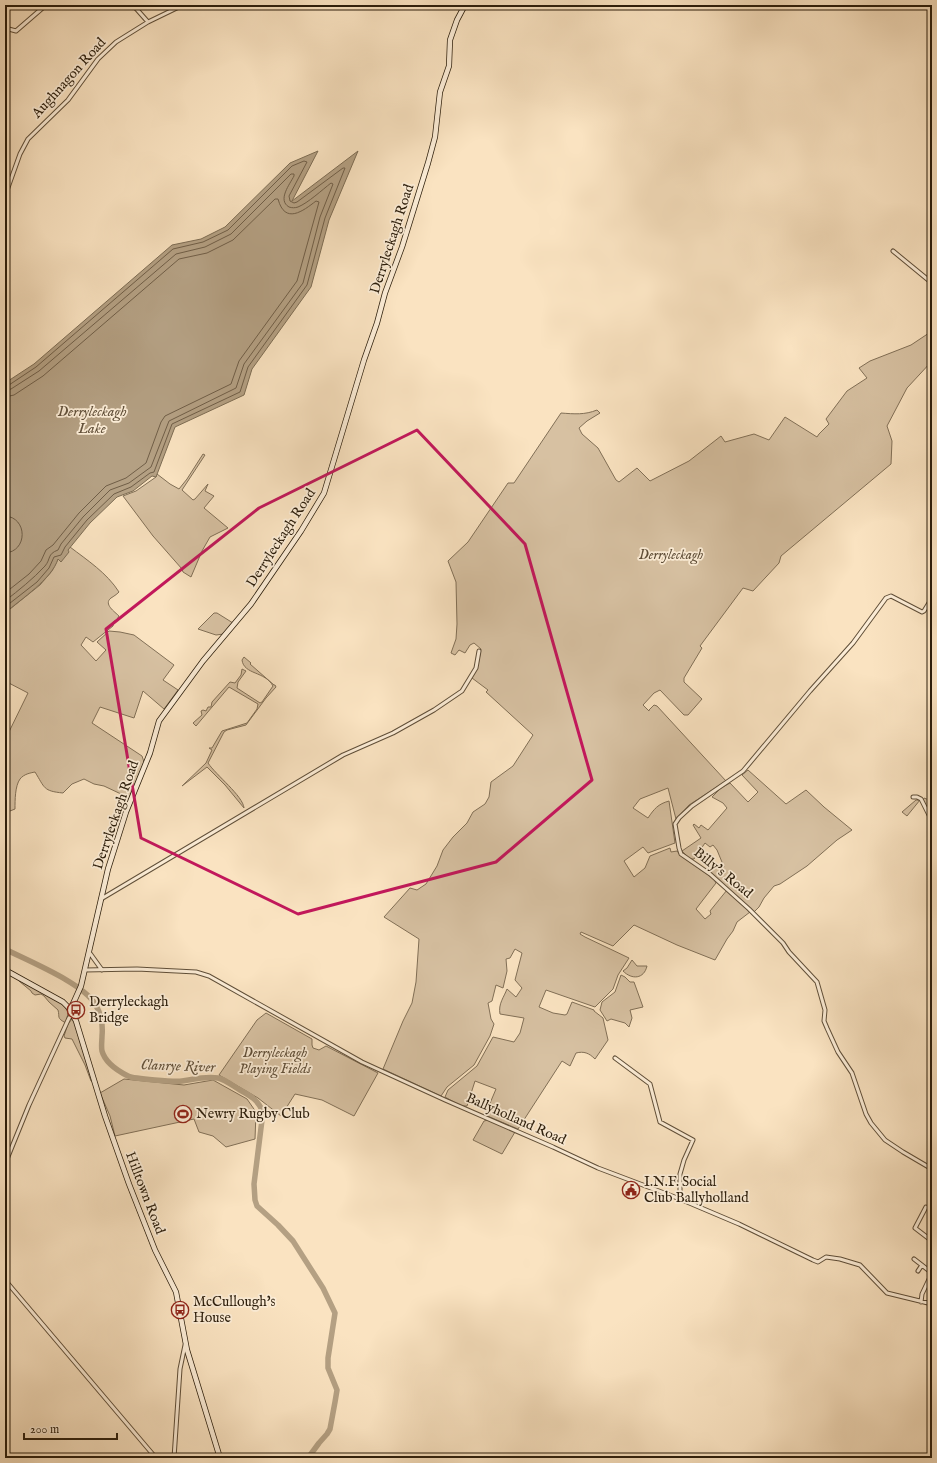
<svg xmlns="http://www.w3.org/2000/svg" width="937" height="1463" viewBox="0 0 937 1463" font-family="'IM FELL English',serif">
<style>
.green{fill:#d7c1a2;stroke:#816f56}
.water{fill:#b4a083;stroke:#7d6c53}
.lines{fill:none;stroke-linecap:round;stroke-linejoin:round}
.shore{stroke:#705e47;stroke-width:1}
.river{stroke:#b4a083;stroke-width:5.5}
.street-casing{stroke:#5f4e38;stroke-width:5}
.secondary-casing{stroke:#2b1d0b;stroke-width:6}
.street{stroke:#fcedd7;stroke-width:3}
.secondary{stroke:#fcedd7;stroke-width:4.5}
.marked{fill:none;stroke:#c2185b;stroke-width:3;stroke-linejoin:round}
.labels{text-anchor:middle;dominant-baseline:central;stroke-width:3.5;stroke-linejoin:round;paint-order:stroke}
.street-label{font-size:14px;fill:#2b1d0b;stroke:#fcedd7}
.park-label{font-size:14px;font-style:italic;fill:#5f4e38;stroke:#fcedd7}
.poi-label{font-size:14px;fill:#2b1d0b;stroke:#fcedd7;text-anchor:start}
.water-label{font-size:15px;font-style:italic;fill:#62513b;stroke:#fcedd7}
</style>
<rect width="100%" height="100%" fill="#fae3c1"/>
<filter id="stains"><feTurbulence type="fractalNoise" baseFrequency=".005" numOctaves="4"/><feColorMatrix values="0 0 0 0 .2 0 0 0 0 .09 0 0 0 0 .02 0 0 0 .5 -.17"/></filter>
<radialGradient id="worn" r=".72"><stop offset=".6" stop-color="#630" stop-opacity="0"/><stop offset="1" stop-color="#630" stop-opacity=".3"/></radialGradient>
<!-- green -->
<path class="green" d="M 932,331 L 932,361 L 907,388 L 887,426 L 892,441 L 891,464 L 781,556 L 779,563 L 753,591 L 743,588 L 700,646 L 702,648 L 684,678 L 684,682 L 702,699 L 688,715 L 684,715 L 660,690 L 654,693 L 643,705 L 649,711 L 649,710 L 654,705 L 657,706 L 726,781 L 689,805 L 676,819 L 668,788 L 640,799 L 633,808 L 648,818 C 654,809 658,804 669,801 L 675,843 L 648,853 L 643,847 L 624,861 L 634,877 L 645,868 L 650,856 L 670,848 L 671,852 L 677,851 L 681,856 L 714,879 L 716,883 L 696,909 L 705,919 L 711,914 L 710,911 L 727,890 L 750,912 L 737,922 L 733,931 L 727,939 L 715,960 L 677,945 L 634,925 L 613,946 L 581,932 L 580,934 L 585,937 L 629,958 L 618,975 L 613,989 L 595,1007 L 546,990 L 539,1007 L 553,1013 L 565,1015 L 567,1014 L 572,1002 L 594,1010 L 594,1011 L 603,1018 L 608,1040 L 595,1059 C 589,1053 584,1051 576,1053 L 570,1066 L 562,1061 L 518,1129 L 485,1115 L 496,1089 L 475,1081 L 467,1106 L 461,1106 L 445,1097 L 448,1090 L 477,1066 L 493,1037 L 514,1042 L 520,1033 L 524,1018 L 500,1014 C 498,1004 504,997 507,989 L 516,997 L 522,988 L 515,980 L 522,953 L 515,949 L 510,958 L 506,959 L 507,971 L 503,988 L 496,985 L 492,1001 L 488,1003 L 491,1019 L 494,1024 L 490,1036 L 474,1065 L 447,1087 L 441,1096 L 383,1069 L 403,1021 L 412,1003 L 416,982 L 419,939 L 384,917 L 410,888 L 417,890 L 426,884 L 437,866 L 443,850 L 453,837 L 467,823 L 473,812 L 485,804 L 489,797 L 491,782 L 513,766 L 533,735 L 486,692 L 488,690 L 472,678 L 471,677 L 478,665 L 481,649 L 474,643 L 470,645 L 465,653 L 459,650 L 455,655 L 451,653 L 456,639 L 457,624 L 456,582 L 448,561 L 468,542 L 508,483 L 514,483 L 561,413 C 574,414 585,415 597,410 L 600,413 L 587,421 L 579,428 L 582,434 L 598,448 L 616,480 L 619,482 L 637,468 L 650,481 L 689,461 L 721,436 L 725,442 L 754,434 L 769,440 L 785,417 L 817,437 L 819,434 L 829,424 L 826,419 L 847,391 L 867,378 L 859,368 L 870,361 L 911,345 Z
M 203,454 L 205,455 L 182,490 L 193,500 L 195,499 L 208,484 L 205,491 L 214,496 L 204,508 L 228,528 L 210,537 L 202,551 L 191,577 L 183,572 L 182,569 L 153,536 L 123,496 L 136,491 L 156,477 L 157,474 L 170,484 L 179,489 L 187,479 Z
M 70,547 C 87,560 107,573 119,592 C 116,595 114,596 111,598 C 103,604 115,612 119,616 L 116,621 L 114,621 L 113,626 L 93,642 L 86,637 L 81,645 L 96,661 L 106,650 L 97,642 L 109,631 L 120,632 L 134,635 L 174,665 L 163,680 L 178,690 L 164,709 L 143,691 L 134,718 L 100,707 L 92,723 L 142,756 L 144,762 L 122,815 L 121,794 L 104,786 L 94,784 L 84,779 L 72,784 L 63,793 C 43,791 45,788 35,772 C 30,773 24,774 20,779 C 15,786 15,800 15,809 L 5,813 L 5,740 L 28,693 L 5,681 L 5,613 L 40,585 L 52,571 L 58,559 Z
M 214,613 L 217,613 L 233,623 L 224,634 L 216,635 L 198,629 Z
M 244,657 L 251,663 L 250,664 L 274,685 L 275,685 L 276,687 L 266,698 L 246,725 L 227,730 L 224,732 L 208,763 C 216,775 243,796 244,808 L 225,785 L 207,767 L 182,786 L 206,763 L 212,750 L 209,748 L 212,748 L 222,731 L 247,723 L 257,709 L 258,704 L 229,687 L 196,726 L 193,723 L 202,715 L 201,711 L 203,710 L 206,711 L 208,707 L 211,707 L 212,702 L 230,682 L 235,683 L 241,675 L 242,669 L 246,671 L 238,682 L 237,688 L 260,703 L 262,702 L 273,686 C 265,671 244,675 242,660 Z
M 748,770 L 786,804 L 806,790 L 824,807 L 852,830 L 837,840 L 807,866 L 780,884 L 774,886 L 764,898 L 759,907 L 754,912 L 721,882 L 706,871 L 714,868 L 724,867 L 717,850 L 713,845 L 710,847 L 705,843 L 694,859 L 690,859 L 682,851 L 701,838 L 693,825 L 694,824 L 699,828 L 701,825 L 708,830 L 727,808 L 723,803 L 712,797 L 721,788 L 730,783 L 748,802 L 758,792 L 742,775 Z
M 931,793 L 932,793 L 932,809 L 929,811 L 923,800 L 924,798 L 929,800 Z
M 916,800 L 920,800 L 907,816 L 902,812 Z
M 632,960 L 637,966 L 647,966 C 644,979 632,980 623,971 L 627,968 Z
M 621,975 L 625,977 L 630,982 L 634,982 L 643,1007 L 630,1010 L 632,1018 L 629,1027 L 625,1023 L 611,1019 L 607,1021 L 600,1010 L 602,1002 L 615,992 Z
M 19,980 C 31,986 64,999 68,1013 L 66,1023 C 56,1018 60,1017 58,1010 L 49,1002 L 44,996 L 41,994 L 35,995 L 32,993 L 31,991 L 19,981 Z
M 266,1013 L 312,1039 L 312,1045 L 313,1048 L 319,1050 L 326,1046 L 378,1073 L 354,1116 L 322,1100 L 295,1094 L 281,1116 L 258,1098 L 219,1075 L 257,1020 Z
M 72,1019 L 74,1021 L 92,1081 L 91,1081 L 85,1065 L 72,1039 L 65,1038 L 64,1036 L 68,1024 Z
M 124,1079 L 184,1085 L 213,1080 L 247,1099 L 256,1112 L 255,1139 L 226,1147 L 213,1136 L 199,1132 L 194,1119 L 115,1136 L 110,1116 L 100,1093 Z
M 488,1120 L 515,1132 L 502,1154 L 473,1140 L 484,1121 Z"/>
<!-- water -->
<path class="water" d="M 318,151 L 292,201 L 358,151 L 329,220 L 311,287 L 252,369 L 244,395 L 175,427 L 156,477 L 152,476 L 133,491 L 117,497 L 90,523 L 68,550 L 69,552 L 61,562 L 58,559 C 52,579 21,599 5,613 L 5,548 L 8,534 L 5,524 L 5,383 L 34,364 L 172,245 L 201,239 L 225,227 L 290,163 Z"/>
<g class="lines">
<!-- shore -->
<path class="shore" d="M 5,386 L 9,385 L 36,367 L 173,249 L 203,242 L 228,230 L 292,166 L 304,161 L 307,162 L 289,196 L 290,201 L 294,203 L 297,202 L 343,168 L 345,168 L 325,218 L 307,285 L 248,367 L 240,392 L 172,424 L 154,472 L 150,473 L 131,487 L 114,494 L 87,520 L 65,547 L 61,555 L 54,557 L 49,568 L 37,582 L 5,607
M 5,391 L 11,389 L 39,371 L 176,254 L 205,247 L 231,234 L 291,174 L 294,174 L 294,176 C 290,184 277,200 289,207 C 292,208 295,208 298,207 C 308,203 322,190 331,183 L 333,184 L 320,217 L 303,283 L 244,364 L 236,388 L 169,421 L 151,467 L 129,483 L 110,490 L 83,517 L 61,544 L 58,550 C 47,554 51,559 45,566 C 33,579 19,590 5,601
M 5,397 L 14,395 L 43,376 L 179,259 L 207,253 L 233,240 L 275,199 L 278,199 C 285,225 303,211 316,201 L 319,202 L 297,281 L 239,361 L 231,384 L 165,416 L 161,422 L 146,463 L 126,478 L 106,486 L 79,513 L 53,545 L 46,550 L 41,561 L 29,574 L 5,593
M 5,516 C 28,517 28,552 5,553"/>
<!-- river -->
<path class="river" d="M 5,949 C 28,961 83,983 95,1004 C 101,1013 103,1025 102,1036 C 102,1040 101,1047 102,1051 C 105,1062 118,1071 128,1076 C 134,1079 175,1082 182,1081 C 195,1079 206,1076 218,1078 C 226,1080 233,1086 240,1090 C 251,1096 258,1100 263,1112 L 254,1184 L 255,1200 L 257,1206 L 278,1225 L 293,1241 L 323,1288 L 335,1313 L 328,1358 L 328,1368 L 337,1390 L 335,1402 L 330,1429 L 327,1434 L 319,1443 L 308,1458"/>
<defs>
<path id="street" d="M 133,5 L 148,22
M 5,28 L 16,31 L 46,5
M 5,196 L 20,154 L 28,139 L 68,100 L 98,59 L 116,42 L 148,22 L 183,5
M 893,251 L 932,283
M 932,598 L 924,611 L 922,612 L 891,596 L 886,598 L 853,643 L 810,691 L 743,771 L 692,806 L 679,818 L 675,824 L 679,848 L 681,854 L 710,874 L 749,909 L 783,943 L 789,952 L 817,982 L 825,1010 L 824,1021 L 827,1028 L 838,1052 L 852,1073 L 866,1114 L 871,1123 L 885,1140 L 903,1152 L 932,1169
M 913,797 L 917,797 L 921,799 L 932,821
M 101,899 L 343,755 L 393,733 L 434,710 L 462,691 L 476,668 L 479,651
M 89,952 L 102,970
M 85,970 L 137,969 L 196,972 L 209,976 L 362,1062 L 445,1100 L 553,1147 L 598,1168 L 680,1199 L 739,1224 L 813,1260 L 818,1262 L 826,1257 L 840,1259 L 860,1265 L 887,1293 L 932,1304
M 615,1058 L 650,1084 L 660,1122 L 693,1140 L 684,1160 L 680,1174 L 680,1199
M 5,1164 L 29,1105 L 69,1018 L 73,1014
M 926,1207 L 915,1228 L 932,1241
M 914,1259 L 932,1273 L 922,1294 L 921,1302
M 918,1271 L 922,1265
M 5,1280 L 156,1458
M 174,1458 L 180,1369 L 185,1345"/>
<path id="secondary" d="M 5,970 L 63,1002 L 69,1008 L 76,1021 L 105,1116 L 129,1184 L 155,1250 L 176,1292 L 187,1350 L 220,1458
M 69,1008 L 72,1006 L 81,986 L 108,869 L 126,812 L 150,753 L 159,721 L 203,661 L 251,604 L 301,531 L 324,493 L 364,360 L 377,323 L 385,293 L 402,247 L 428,163 L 435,137 L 440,92 L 449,66 L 450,40 L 457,20 L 465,5"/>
</defs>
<!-- street casing -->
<use href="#street" class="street-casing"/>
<!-- secondary casing -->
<use href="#secondary" class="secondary-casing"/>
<!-- street -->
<use href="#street" class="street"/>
<!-- secondary -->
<use href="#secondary" class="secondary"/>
</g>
<!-- marked area -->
<path class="marked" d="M 417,430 L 525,544 L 592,780 L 496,862 L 298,914 L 141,838 L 106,629 L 259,508 Z"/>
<!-- icons -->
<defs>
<symbol id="bus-ring" viewBox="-11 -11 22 22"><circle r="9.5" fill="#fcedd7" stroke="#8f2418" stroke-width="1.5"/><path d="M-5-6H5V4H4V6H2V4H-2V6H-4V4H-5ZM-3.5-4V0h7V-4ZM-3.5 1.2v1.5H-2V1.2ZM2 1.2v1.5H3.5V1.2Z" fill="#8f2418"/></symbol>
<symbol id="stadium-ring" viewBox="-11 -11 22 22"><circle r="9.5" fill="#fcedd7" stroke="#8f2418" stroke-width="1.5"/><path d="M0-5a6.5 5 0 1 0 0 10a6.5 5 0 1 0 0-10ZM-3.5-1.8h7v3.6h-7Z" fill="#8f2418"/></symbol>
<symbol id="civic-ring" viewBox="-11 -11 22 22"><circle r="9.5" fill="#fcedd7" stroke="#8f2418" stroke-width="1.5"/><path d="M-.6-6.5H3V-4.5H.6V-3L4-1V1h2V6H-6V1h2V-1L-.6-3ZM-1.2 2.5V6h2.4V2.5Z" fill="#8f2418"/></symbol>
</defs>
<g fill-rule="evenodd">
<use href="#bus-ring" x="66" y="1000" width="20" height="20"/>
<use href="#stadium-ring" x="173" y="1104" width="20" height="20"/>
<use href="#civic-ring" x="621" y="1180" width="20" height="20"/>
<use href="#bus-ring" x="170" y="1300" width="20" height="20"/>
</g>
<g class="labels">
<!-- street labels -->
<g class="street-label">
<text transform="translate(69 78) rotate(-48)">Aughnagon Road</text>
<text transform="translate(392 239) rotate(-72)">Derryleckagh Road</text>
<text transform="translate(281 538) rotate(-57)">Derryleckagh Road</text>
<text transform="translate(116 815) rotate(-71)">Derryleckagh Road</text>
<text transform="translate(723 873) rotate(39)">Billy's Road</text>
<text transform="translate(516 1119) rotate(24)">Ballyholland Road</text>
<text transform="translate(145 1193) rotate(69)">Hilltown Road</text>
</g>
<!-- park labels -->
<g class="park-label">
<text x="671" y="555">Derryleckagh</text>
<text x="275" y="1053">Derryleckagh<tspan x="275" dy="16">Playing Fields</tspan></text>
</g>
<!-- poi labels -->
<g class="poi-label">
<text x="89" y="1002">Derryleckagh<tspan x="89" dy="16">Bridge</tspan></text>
<text x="196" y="1114">Newry Rugby Club</text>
<text x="644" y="1182">I.N.F. Social<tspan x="644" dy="16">Club Ballyholland</tspan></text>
<text x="193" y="1302">McCullough's<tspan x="193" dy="16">House</tspan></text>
</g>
<!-- water labels -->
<g class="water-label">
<text x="92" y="411">Derryleckagh<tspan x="92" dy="17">Lake</tspan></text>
<text transform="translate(178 1066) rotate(2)">Clanrye River</text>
</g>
</g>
<!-- margin -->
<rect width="937" height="1463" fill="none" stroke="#fae3c1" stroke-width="20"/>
<rect x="6" y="6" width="925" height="1451" fill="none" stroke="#2b1d0b" stroke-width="2"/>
<rect x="10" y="10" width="917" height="1443" fill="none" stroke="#2b1d0b"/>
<!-- scale -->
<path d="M24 1433v6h93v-6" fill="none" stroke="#2b1d0b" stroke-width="2"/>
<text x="30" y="1433" font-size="12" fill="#2b1d0b" stroke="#fcedd7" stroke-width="3" paint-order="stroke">200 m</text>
<rect width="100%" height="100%" filter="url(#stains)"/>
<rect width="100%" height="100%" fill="url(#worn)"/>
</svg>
